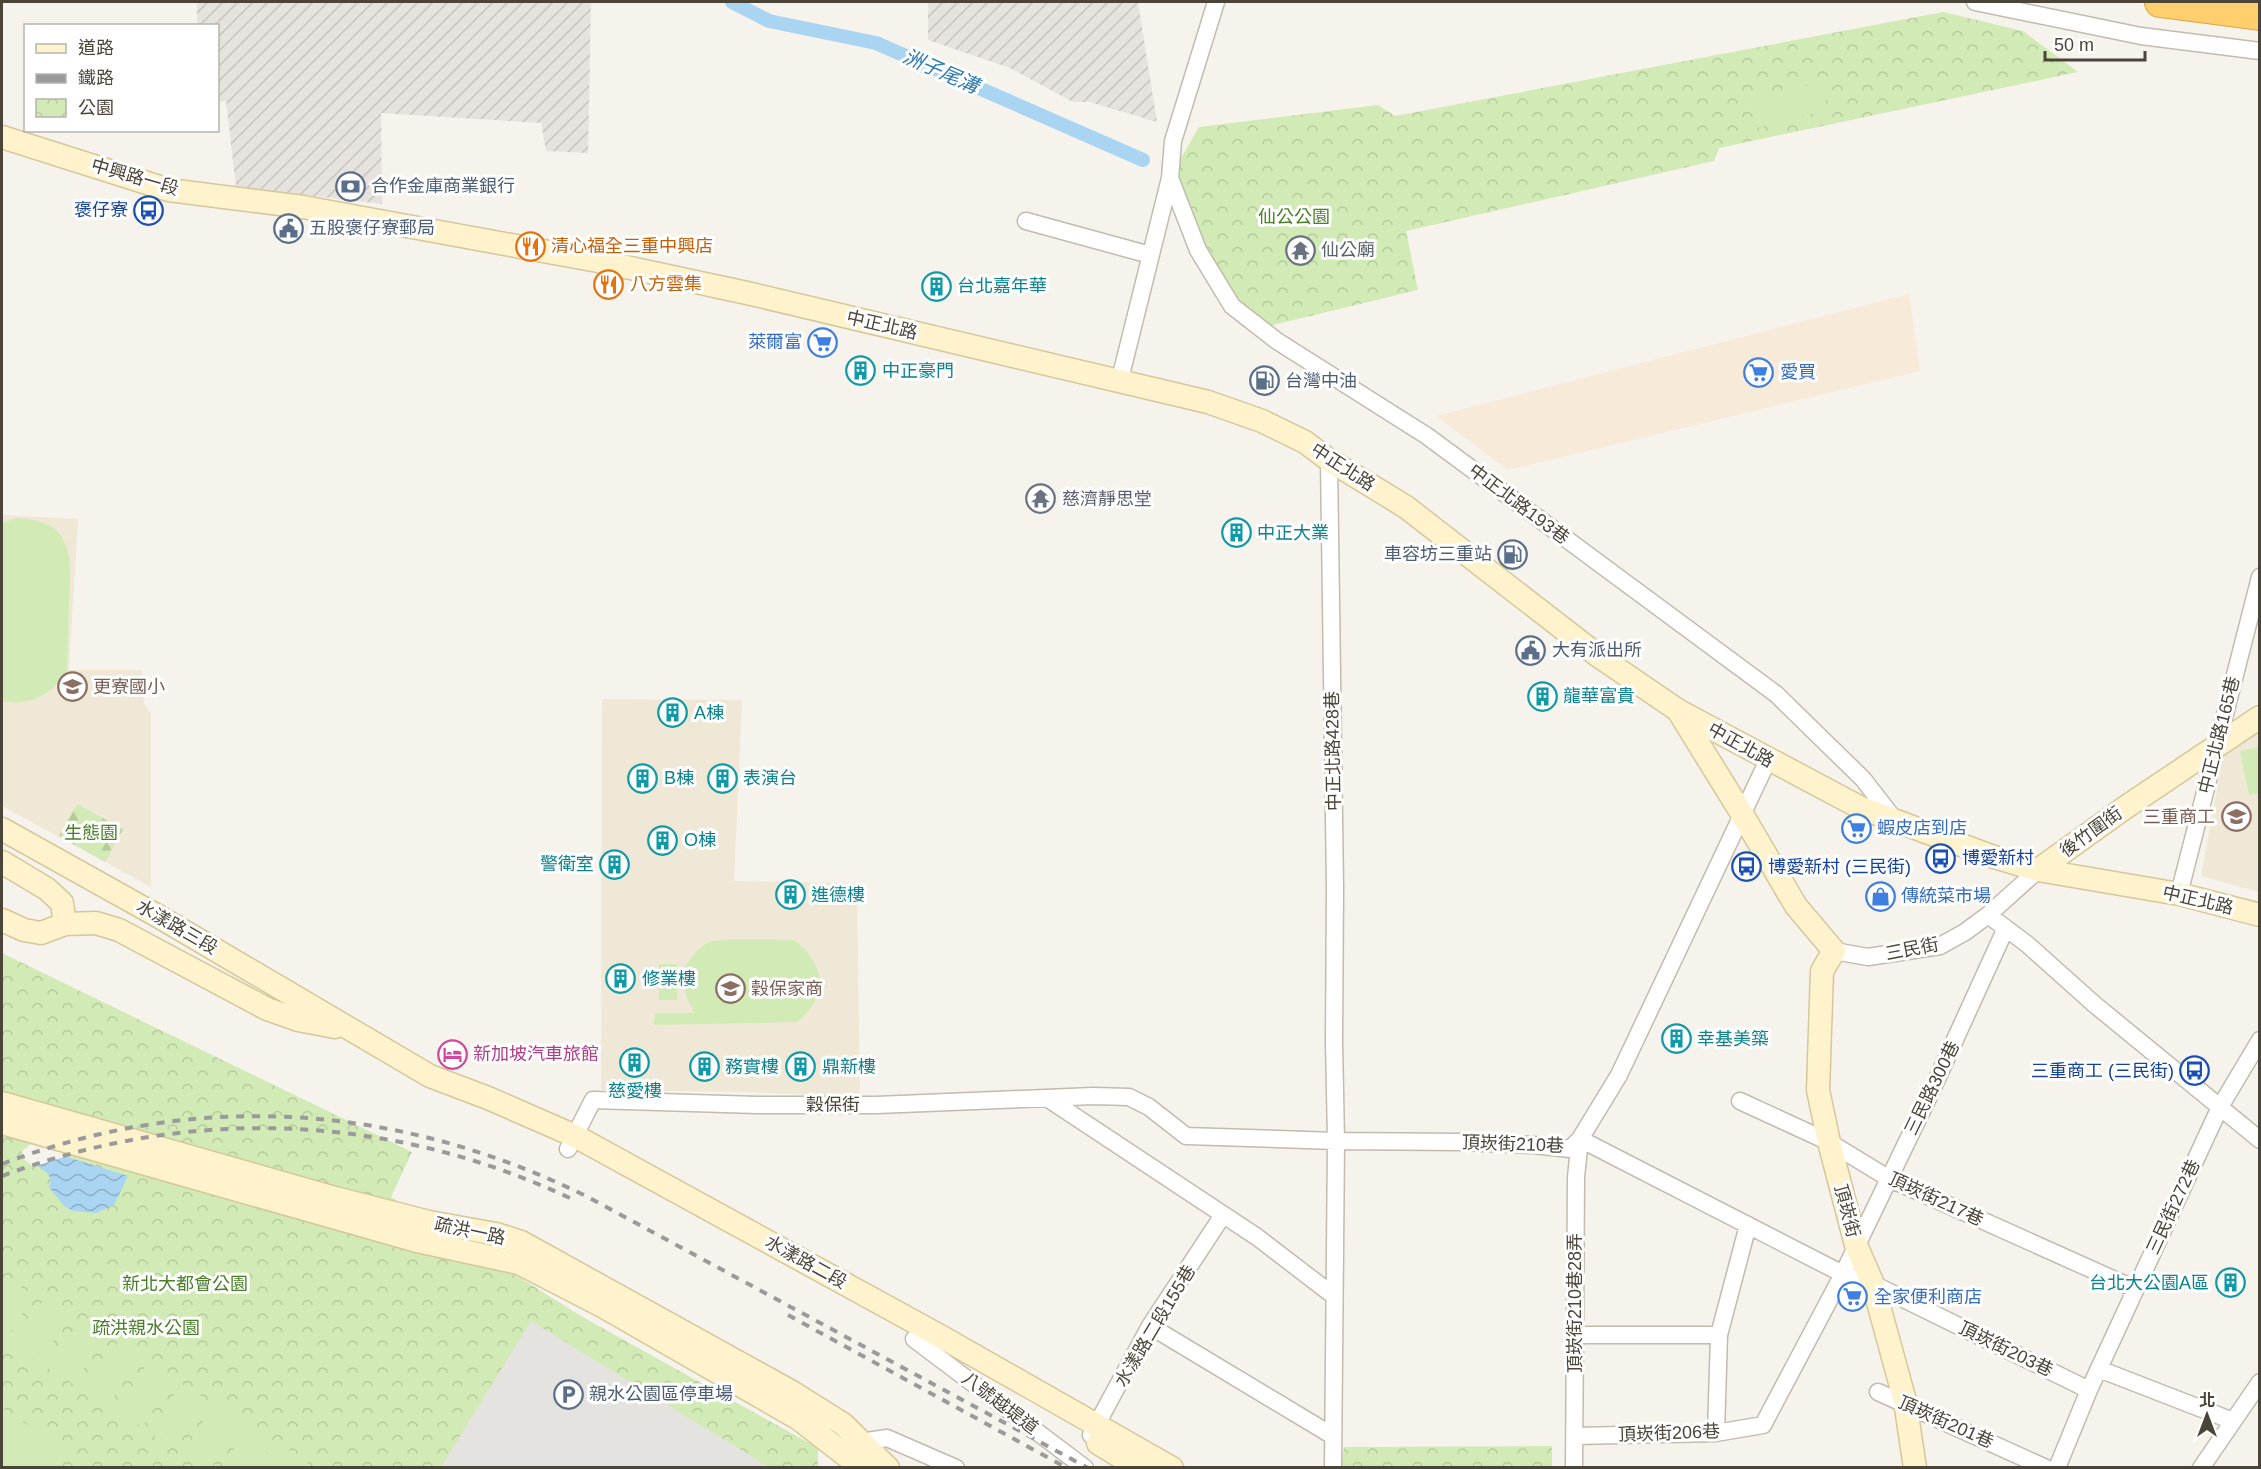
<svg xmlns="http://www.w3.org/2000/svg" width="2261" height="1469" viewBox="0 0 2261 1469" font-family="Arial,'Noto Sans TC',sans-serif">
<style>
.commercial{fill:#f7ead8}
.industrial{fill:url(#industrial-furrows)}
.education{fill:#efe8d6}
.forest{fill:url(#forest-firs)}
.park{fill:url(#park-crowns)}
.garden{fill:#d2eab5}
.parking{fill:#e5e3e0}
.water{fill:url(#water-waves)}
.pier{fill:#f6f3ec}
.lines{fill:none;stroke-linecap:round;stroke-linejoin:round}
.canal{stroke:#a9d4f2;stroke-width:14}
.street-casing{stroke:#c2bbae;stroke-width:19}
.secondary-casing{stroke:#d6c79b;stroke-width:25}
.highway-casing{stroke:#e0a43c;stroke-width:32}
.street{stroke:#fff;stroke-width:16}
.secondary{stroke:#fff3cd;stroke-width:22}
.highway{stroke:#ffcf6e;stroke-width:30}
.rail{stroke:#9a9a9a;stroke-width:4;stroke-dasharray:8 8;stroke-linecap:butt}
.labels{text-anchor:middle;dominant-baseline:central;stroke-width:6;stroke-linejoin:round;paint-order:stroke}
.street-label{font-size:18px;fill:#4b4439;stroke:#fff}
.service-label{font-size:18px;fill:#4e5e75;stroke:#fff;text-anchor:start}
.transit-label{font-size:18px;fill:#164399;stroke:#fff;text-anchor:end}
.park-label{font-size:18px;fill:#4a7f2a;stroke:#fff}
.food-label{font-size:18px;fill:#c56008;stroke:#fff;text-anchor:start}
.worship-label{font-size:18px;fill:#5b616d;stroke:#fff;text-anchor:start}
.culture-label{font-size:18px;fill:#0d838f;stroke:#fff;text-anchor:start}
.shop-label{font-size:18px;fill:#366cbe;stroke:#fff;text-anchor:start}
.education-label{font-size:18px;fill:#785e54;stroke:#fff;text-anchor:start}
.hotel-label{font-size:18px;fill:#b23c85;stroke:#fff;text-anchor:start}
.water-label{font-size:20px;font-style:italic;fill:#2e7ab2;stroke:#fff}
</style>
<defs>
<pattern id="industrial-furrows" width="10" height="10" patternUnits="userSpaceOnUse" patternTransform="scale(1.5)"><rect width="10" height="10" fill="#e6e2dd"/><path d="M-1 1l2-2M0 10L10 0M9 11l2-2" fill="none" stroke="#c7c3be"/></pattern>
<pattern id="forest-firs" width="22" height="20" patternUnits="userSpaceOnUse" patternTransform="scale(1.5)"><rect width="22" height="20" fill="#d2eab5"/><path d="M5 1l3.5 6h-7zM16 11l3.5 6h-7z" fill="#b6ca9c"/></pattern>
<pattern id="park-crowns" width="20" height="18" patternUnits="userSpaceOnUse" patternTransform="scale(1.5)"><rect width="20" height="18" fill="#d2eab5"/><path d="M2 6a3 3 0 1 1 6 0M12 15a3 3 0 1 1 6 0" fill="none" stroke="#b6ca9c"/></pattern>
<pattern id="water-waves" width="16" height="10" patternUnits="userSpaceOnUse" patternTransform="scale(1.5)"><rect width="16" height="10" fill="#a9d4f2"/><path d="M0 5q4-4 8 0t8 0" fill="none" stroke="#8caec5"/></pattern>
</defs>
<rect width="100%" height="100%" fill="#f6f3ec"/>
<!-- commercial -->
<path class="commercial" d="M 1909,294 L 1920,371 L 1508,470 L 1436,416 Z"/>
<!-- industrial -->
<path class="industrial" d="M 197,2 L 591,2 L 588,153 L 546,151 L 541,123 L 381,113 L 382,204 L 236,187 L 226,101 L 218,102 L 218,26 L 197,25 Z
M 928,2 L 1138,2 L 1157,122 L 1090,102 L 1073,102 L 1010,68 L 928,40 Z"/>
<!-- education -->
<path class="education" d="M 2,515 L 78,519 L 69,670 L 142,670 L 144,703 L 151,713 L 151,887 L 2,806 Z
M 602,699 L 742,700 L 734,881 L 857,883 L 860,1097 L 747,1092 L 601,1090 Z
M 2259,732 L 2259,892 L 2201,876 L 2223,757 Z"/>
<!-- forest -->
<path class="forest" d="M 77,804 L 123,829 L 105,862 L 59,836 Z"/>
<!-- park -->
<path class="park" d="M 1943,12 L 2023,31 L 2078,72 L 1719,148 L 1714,161 L 1406,231 L 1418,290 L 1261,328 L 1205,271 L 1167,182 L 1199,127 L 1378,105 L 1395,116 Z
M 2,953 L 412,1152 L 391,1197 L 581,1316 L 818,1448 L 818,1467 L 2,1467 Z
M 1552,1446 L 1552,1467 L 1341,1467 L 1344,1447 Z"/>
<!-- garden -->
<path class="garden" d="M 1821,82 L 1828,110 L 1757,128 L 1750,99 Z
M 17,518 C 75,521 71,556 69,601 C 68,625 68,648 67,671 C 53,694 29,707 2,701 L 2,523 Z
M 2259,747 L 2259,793 L 2249,795 L 2240,751 Z
M 794,940 C 826,964 829,996 797,1022 L 654,1025 L 655,1013 L 694,1013 C 685,994 676,976 692,957 C 697,951 702,945 710,942 C 721,938 778,940 794,940 Z
M 659,964 L 677,964 L 677,1000 L 659,1000 Z
M 8,1279 L 34,1295 L 5,1342 L 2,1340 L 2,1289 Z
M 44,1299 L 70,1314 L 40,1363 L 15,1348 Z
M 79,1321 L 104,1336 L 74,1385 L 49,1369 Z
M 113,1342 L 138,1357 L 108,1406 L 83,1390 Z
M 147,1363 L 172,1378 L 142,1427 L 117,1412 Z
M 181,1383 L 206,1399 L 176,1448 L 150,1433 Z
M 214,1404 L 241,1421 L 212,1467 L 209,1467 L 184,1452 Z
M 2,1408 L 64,1449 L 52,1467 L 2,1467 Z
M 248,1426 L 274,1441 L 258,1467 L 223,1467 Z
M 282,1446 L 308,1462 L 305,1467 L 269,1467 Z"/>
<!-- parking -->
<path class="parking" d="M 531,1321 L 769,1467 L 441,1467 Z"/>
<!-- water -->
<path class="water" d="M 32,1146 L 128,1176 L 114,1205 L 96,1213 L 73,1211 L 64,1206 L 49,1187 L 51,1179 L 47,1173 L 27,1158 Z"/>
<!-- pier -->
<path class="pier" d="M 32,1143 L 70,1155 L 33,1167 L 25,1160 L 22,1153 L 22,1151 Z"/>
<g class="lines">
<!-- canal -->
<path class="canal" d="M 732,2 L 769,21 L 876,43 L 1143,160"/>
<defs>
<path id="street" d="M 1975,2 L 2141,36 L 2260,51
M 1170,178 L 1198,250 L 1232,306 L 1277,341 L 1427,436 L 1776,694 L 1863,779 L 1894,819
M 1026,221 L 1150,255
M 1120,379 L 1170,178 L 1173,141 L 1216,2
M 1329,460 L 1335,888 L 1334,1042 L 1336,1141 L 1333,1468
M 2179,894 L 2260,577
M 1988,915 L 2027,944 L 2094,1004 L 2260,1140
M 1834,951 L 1868,957 L 1940,946 L 1965,932 L 1988,915 L 2038,870
M 1047,1098 L 1257,1237 L 1334,1296
M 1740,1101 L 1829,1142 L 1888,1178 L 2135,1289
M 1580,1139 L 1843,1274 L 1873,1284 L 2089,1390 L 2220,1107 L 2260,1040
M 568,1149 L 593,1100 L 757,1105 L 877,1105 L 1093,1096 L 1129,1097 L 1149,1107 L 1186,1136 L 1336,1141 L 1462,1142 L 1533,1145 L 1570,1149 L 1580,1139 L 1619,1075 L 1768,760
M 1150,1326 L 1333,1436
M 1576,1335 L 1719,1335 L 1748,1225
M 914,1339 L 1085,1468
M 2099,1369 L 2233,1421
M 1878,1392 L 2046,1468
M 1716,1433 L 1719,1335
M 1091,1435 L 1150,1326 L 1223,1215
M 1575,1436 L 1716,1433 L 1763,1425 L 1843,1274 L 1932,1090 L 2005,930
M 858,1448 L 861,1442 L 887,1438 L 956,1468
M 1574,1468 L 1576,1177 L 1580,1139
M 2057,1468 L 2089,1390
M 2201,1468 L 2260,1382"/>
<path id="secondary" d="M 2,137 L 169,190 L 303,207 L 598,261 L 747,293 L 1208,402 L 1262,421 L 1305,442 L 1329,460 L 1406,507 L 1597,655 L 1679,711 L 1861,808 L 1994,857 L 2038,870 L 2179,894 L 2260,915
M 1679,712 L 1742,814 L 1796,906 L 1834,951 L 1822,971 L 1818,1090 L 1829,1142 L 1856,1245 L 1873,1284 L 1905,1401 L 1915,1468
M 2,829 L 156,915 L 430,1076 L 488,1098 L 575,1136 L 940,1336 L 1172,1468
M 2,862 L 47,889 L 62,903 L 65,924 L 41,933 L 24,930 L 2,920
M 2038,870 L 2126,807 L 2260,717
M 65,924 L 96,923 L 119,930 L 267,1009 L 298,1020 L 335,1027
M 2,1103 L 335,1198 L 429,1222 L 496,1234 L 521,1242 L 792,1392 L 843,1424 L 888,1468
M 2,1123 L 417,1241 L 519,1263 L 604,1307 L 799,1419 L 862,1468
M 1098,1443 L 1139,1468"/>
<path id="highway" d="M 2160,2 L 2260,15"/>
</defs>
<!-- street casing -->
<use href="#street" class="street-casing"/>
<!-- secondary casing -->
<use href="#secondary" class="secondary-casing"/>
<!-- highway casing -->
<use href="#highway" class="highway-casing"/>
<!-- street -->
<use href="#street" class="street"/>
<!-- secondary -->
<use href="#secondary" class="secondary"/>
<!-- highway -->
<use href="#highway" class="highway"/>
<!-- rail -->
<path class="rail" d="M 2,1164 C 199,1089 398,1104 586,1196 L 1088,1468
M 2,1176 C 191,1105 391,1113 574,1200
M 788,1315 L 1067,1468"/>
</g>
<!-- icons -->
<defs>
<symbol id="bank-ring" viewBox="-11 -11 22 22"><circle r="9.5" fill="#fff" stroke="#5c6f8a" stroke-width="1.5"/><path d="M-6-4H6V4H-6ZM0-2.3a2.3 2.3 0 1 0 0 4.6a2.3 2.3 0 1 0 0-4.6Z" fill="#5c6f8a"/></symbol>
<symbol id="bus-ring" viewBox="-11 -11 22 22"><circle r="9.5" fill="#fff" stroke="#1a4fb4" stroke-width="1.5"/><path d="M-5-6H5V4H4V6H2V4H-2V6H-4V4H-5ZM-3.5-4V0h7V-4ZM-3.5 1.2v1.5H-2V1.2ZM2 1.2v1.5H3.5V1.2Z" fill="#1a4fb4"/></symbol>
<symbol id="civic-ring" viewBox="-11 -11 22 22"><circle r="9.5" fill="#fff" stroke="#5c6f8a" stroke-width="1.5"/><path d="M-.6-6.5H3V-4.5H.6V-3L4-1V1h2V6H-6V1h2V-1L-.6-3ZM-1.2 2.5V6h2.4V2.5Z" fill="#5c6f8a"/></symbol>
<symbol id="restaurant-ring" viewBox="-11 -11 22 22"><circle r="9.5" fill="#fff" stroke="#e8710a" stroke-width="1.5"/><path d="M-5-6h1v4h1v-4h1v4h1v-4h1v5L-1.5 .5V6h-2V.5L-5-1ZM5-6V6H3V1.5H1.5Q1.5-4 5-6Z" fill="#e8710a"/></symbol>
<symbol id="temple-ring" viewBox="-11 -11 22 22"><circle r="9.5" fill="#fff" stroke="#6b7280" stroke-width="1.5"/><path d="M0-6L5-2H3V0L6.5 2.5H4V6H1.5V3h-3V6H-4V2.5H-6.5L-3 0V-2H-5Z" fill="#6b7280"/></symbol>
<symbol id="building-ring" viewBox="-11 -11 22 22"><circle r="9.5" fill="#fff" stroke="#0f9aa8" stroke-width="1.5"/><path d="M-4-6H4V6H1V3H-1V6H-4ZM-2.5-4.3h1.7v1.8h-1.7ZM.8-4.3h1.7v1.8H.8ZM-2.5-1h1.7V.8h-1.7ZM.8-1h1.7V.8H.8Z" fill="#0f9aa8"/></symbol>
<symbol id="supermarket-ring" viewBox="-11 -11 22 22"><circle r="9.5" fill="#fff" stroke="#3f7fe0" stroke-width="1.5"/><path d="M-6-5.5h2.5l.6 2H6L4.5 2H-2.5L-4.4-4H-6ZM-1.5 3.2a1.3 1.3 0 1 0 .1 0ZM3 3.2a1.3 1.3 0 1 0 .1 0Z" fill="#3f7fe0"/></symbol>
<symbol id="fuel-ring" viewBox="-11 -11 22 22"><circle r="9.5" fill="#fff" stroke="#5c6f8a" stroke-width="1.5"/><path d="M-5.5-6h7V0h2V4h1.3V-2.5L3-4.5l.8-.8L6-3V5H2.5V1h-1V6h-7ZM-4.2-4.7v3.2H.2V-4.7Z" fill="#5c6f8a"/></symbol>
<symbol id="school-ring" viewBox="-11 -11 22 22"><circle r="9.5" fill="#fff" stroke="#8d6e63" stroke-width="1.5"/><path d="M0-5L7-2L0 1L-7-2ZM-4 1L0 2.5L4 1V4Q0 6-4 4Z" fill="#8d6e63"/></symbol>
<symbol id="shop-ring" viewBox="-11 -11 22 22"><circle r="9.5" fill="#fff" stroke="#3f7fe0" stroke-width="1.5"/><path d="M-5-2.5h2.3a2.7 3.5 0 0 1 5.4 0H5L5.5 6h-11ZM-1.5-2.5h3a1.5 2.3 0 0 0-3 0Z" fill="#3f7fe0"/></symbol>
<symbol id="hotel-ring" viewBox="-11 -11 22 22"><circle r="9.5" fill="#fff" stroke="#d1479c" stroke-width="1.5"/><path d="M-6-4.5h1.5V1H6V5H4.5V3h-9V5H-6ZM-4 0a1.8 1.8 0 1 1 3.6 0ZM.5 0V-2.5h3Q6-2.5 6 0Z" fill="#d1479c"/></symbol>
<symbol id="parking-ring" viewBox="-11 -11 22 22"><circle r="9.5" fill="#fff" stroke="#5c6f8a" stroke-width="1.5"/><path d="M-3.5-5.5H1a3.5 3.5 0 0 1 0 7H-1V5.5H-3.5ZM-1-3.4V-.6H.8a1.4 1.4 0 0 0 0-2.8Z" fill="#5c6f8a"/></symbol>
</defs>
<g fill-rule="evenodd">
<use href="#bank-ring" x="334" y="170" width="33" height="33"/>
<use href="#bus-ring" x="132" y="194" width="33" height="33"/>
<use href="#civic-ring" x="272" y="212" width="33" height="33"/>
<use href="#restaurant-ring" x="514" y="230" width="33" height="33"/>
<use href="#temple-ring" x="1284" y="234" width="33" height="33"/>
<use href="#restaurant-ring" x="592" y="268" width="33" height="33"/>
<use href="#building-ring" x="920" y="270" width="33" height="33"/>
<use href="#supermarket-ring" x="806" y="326" width="33" height="33"/>
<use href="#building-ring" x="844" y="354" width="33" height="33"/>
<use href="#supermarket-ring" x="1742" y="356" width="33" height="33"/>
<use href="#fuel-ring" x="1248" y="364" width="33" height="33"/>
<use href="#temple-ring" x="1024" y="482" width="33" height="33"/>
<use href="#building-ring" x="1220" y="516" width="33" height="33"/>
<use href="#fuel-ring" x="1496" y="538" width="33" height="33"/>
<use href="#civic-ring" x="1514" y="634" width="33" height="33"/>
<use href="#school-ring" x="56" y="670" width="33" height="33"/>
<use href="#building-ring" x="1526" y="680" width="33" height="33"/>
<use href="#building-ring" x="656" y="696" width="33" height="33"/>
<use href="#building-ring" x="626" y="762" width="33" height="33"/>
<use href="#building-ring" x="706" y="762" width="33" height="33"/>
<use href="#school-ring" x="2220" y="800" width="33" height="33"/>
<use href="#supermarket-ring" x="1840" y="812" width="33" height="33"/>
<use href="#building-ring" x="646" y="824" width="33" height="33"/>
<use href="#bus-ring" x="1924" y="842" width="33" height="33"/>
<use href="#building-ring" x="598" y="848" width="33" height="33"/>
<use href="#bus-ring" x="1730" y="850" width="33" height="33"/>
<use href="#building-ring" x="774" y="878" width="33" height="33"/>
<use href="#shop-ring" x="1864" y="880" width="33" height="33"/>
<use href="#building-ring" x="604" y="962" width="33" height="33"/>
<use href="#school-ring" x="714" y="972" width="33" height="33"/>
<use href="#building-ring" x="1660" y="1022" width="33" height="33"/>
<use href="#hotel-ring" x="436" y="1038" width="33" height="33"/>
<use href="#building-ring" x="618" y="1046" width="33" height="33"/>
<use href="#building-ring" x="688" y="1050" width="33" height="33"/>
<use href="#building-ring" x="784" y="1050" width="33" height="33"/>
<use href="#bus-ring" x="2178" y="1054" width="33" height="33"/>
<use href="#building-ring" x="2214" y="1266" width="33" height="33"/>
<use href="#supermarket-ring" x="1836" y="1280" width="33" height="33"/>
<use href="#parking-ring" x="552" y="1378" width="33" height="33"/>
</g>
<g class="labels">
<!-- street labels -->
<g class="street-label">
<text transform="translate(135 177) rotate(16)">中興路一段</text>
<text transform="translate(882 325) rotate(13)">中正北路</text>
<text transform="translate(1343 467) rotate(33)">中正北路</text>
<text transform="translate(1519 504) rotate(37)">中正北路193巷</text>
<text transform="translate(2219 735) rotate(-76)">中正北路165巷</text>
<text transform="translate(1741 745) rotate(29)">中正北路</text>
<text transform="translate(1333 751) rotate(-91)">中正北路428巷</text>
<text transform="translate(2091 832) rotate(-36)">後竹圍街</text>
<text transform="translate(2198 900) rotate(13)">中正北路</text>
<text transform="translate(177 927) rotate(30)">水漾路三段</text>
<text transform="translate(1912 949) rotate(-11)">三民街</text>
<text transform="translate(1932 1088) rotate(-64)">三民路300巷</text>
<text x="833" y="1105">穀保街</text>
<text transform="translate(1513 1144) rotate(2)">頂崁街210巷</text>
<text transform="translate(1936 1199) rotate(25)">頂崁街217巷</text>
<text transform="translate(2173 1207) rotate(-65)">三民街272巷</text>
<text transform="translate(1847 1211) rotate(75)">頂崁街</text>
<text transform="translate(470 1231) rotate(12)">疏洪一路</text>
<text transform="translate(806 1262) rotate(29)">水漾路二段</text>
<text transform="translate(1575 1303) rotate(-90)">頂崁街210巷28弄</text>
<text transform="translate(1155 1326) rotate(-59)">水漾路二段155巷</text>
<text transform="translate(2006 1349) rotate(26)">頂崁街203巷</text>
<text transform="translate(1000 1403) rotate(37)">八號越堤道</text>
<text transform="translate(1946 1422) rotate(24)">頂崁街201巷</text>
<text transform="translate(1669 1433) rotate(-2)">頂崁街206巷</text>
</g>
<!-- service labels -->
<g class="service-label">
<text x="371" y="186">合作金庫商業銀行</text>
<text x="309" y="228">五股褒仔寮郵局</text>
<text x="1285" y="381">台灣中油</text>
<text x="1492" y="554" text-anchor="end">車容坊三重站</text>
<text x="1552" y="650">大有派出所</text>
<text x="589" y="1394">親水公園區停車場</text>
</g>
<!-- transit labels -->
<g class="transit-label">
<text x="128" y="210">褒仔寮</text>
<text x="1962" y="858" text-anchor="start">博愛新村</text>
<text x="1768" y="867" text-anchor="start">博愛新村 (三民街)</text>
<text x="2174" y="1071">三重商工 (三民街)</text>
</g>
<!-- park labels -->
<g class="park-label">
<text x="1294" y="217">仙公公園</text>
<text x="91" y="833">生態園</text>
<text x="185" y="1284">新北大都會公園</text>
<text x="146" y="1328">疏洪親水公園</text>
</g>
<!-- food labels -->
<g class="food-label">
<text x="551" y="246">清心福全三重中興店</text>
<text x="630" y="284">八方雲集</text>
</g>
<!-- worship labels -->
<g class="worship-label">
<text x="1321" y="250">仙公廟</text>
<text x="1062" y="499">慈濟靜思堂</text>
</g>
<!-- culture labels -->
<g class="culture-label">
<text x="957" y="286">台北嘉年華</text>
<text x="882" y="371">中正豪門</text>
<text x="1257" y="533">中正大業</text>
<text x="1563" y="696">龍華富貴</text>
<text x="694" y="713">A棟</text>
<text x="664" y="778">B棟</text>
<text x="743" y="778">表演台</text>
<text x="684" y="840">O棟</text>
<text x="594" y="864" text-anchor="end">警衛室</text>
<text x="811" y="895">進德樓</text>
<text x="642" y="979">修業樓</text>
<text x="1697" y="1039">幸基美築</text>
<text x="725" y="1067">務實樓</text>
<text x="822" y="1067">鼎新樓</text>
<text x="635" y="1091" text-anchor="middle">慈愛樓</text>
<text x="2209" y="1283" text-anchor="end">台北大公園A區</text>
</g>
<!-- shop labels -->
<g class="shop-label">
<text x="802" y="342" text-anchor="end">萊爾富</text>
<text x="1780" y="372">愛買</text>
<text x="1877" y="828">蝦皮店到店</text>
<text x="1901" y="896">傳統菜市場</text>
<text x="1874" y="1297">全家便利商店</text>
</g>
<!-- education labels -->
<g class="education-label">
<text x="93" y="687">更寮國小</text>
<text x="2215" y="817" text-anchor="end">三重商工</text>
<text x="751" y="989">穀保家商</text>
</g>
<!-- hotel labels -->
<g class="hotel-label">
<text x="473" y="1054">新加坡汽車旅館</text>
</g>
<!-- water labels -->
<g class="water-label">
<text transform="translate(941 71) rotate(24)">洲子尾溝</text>
</g>
</g>
<!-- border -->
<rect width="2261" height="1469" fill="none" stroke="#4b4439" stroke-width="6"/>
<!-- legend -->
<rect x="24" y="24" width="195" height="108" fill="#ffffff" stroke="#b7b4b0" stroke-width="1.5"/>
<rect x="36" y="44" width="30" height="9" fill="#fff3cd" stroke="#b7b4b0" stroke-width="1.5"/>
<text x="78" y="54" font-size="18" fill="#4b4439">道路</text>
<rect x="36" y="74" width="30" height="9" fill="#9a9a9a" stroke="#b7b4b0" stroke-width="1.5"/>
<text x="78" y="84" font-size="18" fill="#4b4439">鐵路</text>
<rect x="36" y="99" width="30" height="18" fill="url(#park-crowns)" stroke="#b7b4b0" stroke-width="1.5"/>
<text x="78" y="114" font-size="18" fill="#4b4439">公園</text>
<!-- north arrow -->
<g transform="translate(2207 1415)" stroke="#ffffff" stroke-width="4.5" paint-order="stroke">
<path d="M0-4.5L10 22L0 15L-10 22Z" fill="#4b4439"/>
<text y="-9" font-size="16" font-weight="bold" text-anchor="middle" fill="#4b4439">北</text>
</g>
<!-- scale -->
<path d="M2045 51v9h100v-9" fill="none" stroke="#4b4439" stroke-width="3"/>
<text x="2054" y="51" font-size="18" fill="#4b4439" stroke="#ffffff" stroke-width="4.5" paint-order="stroke">50 m</text>
</svg>
